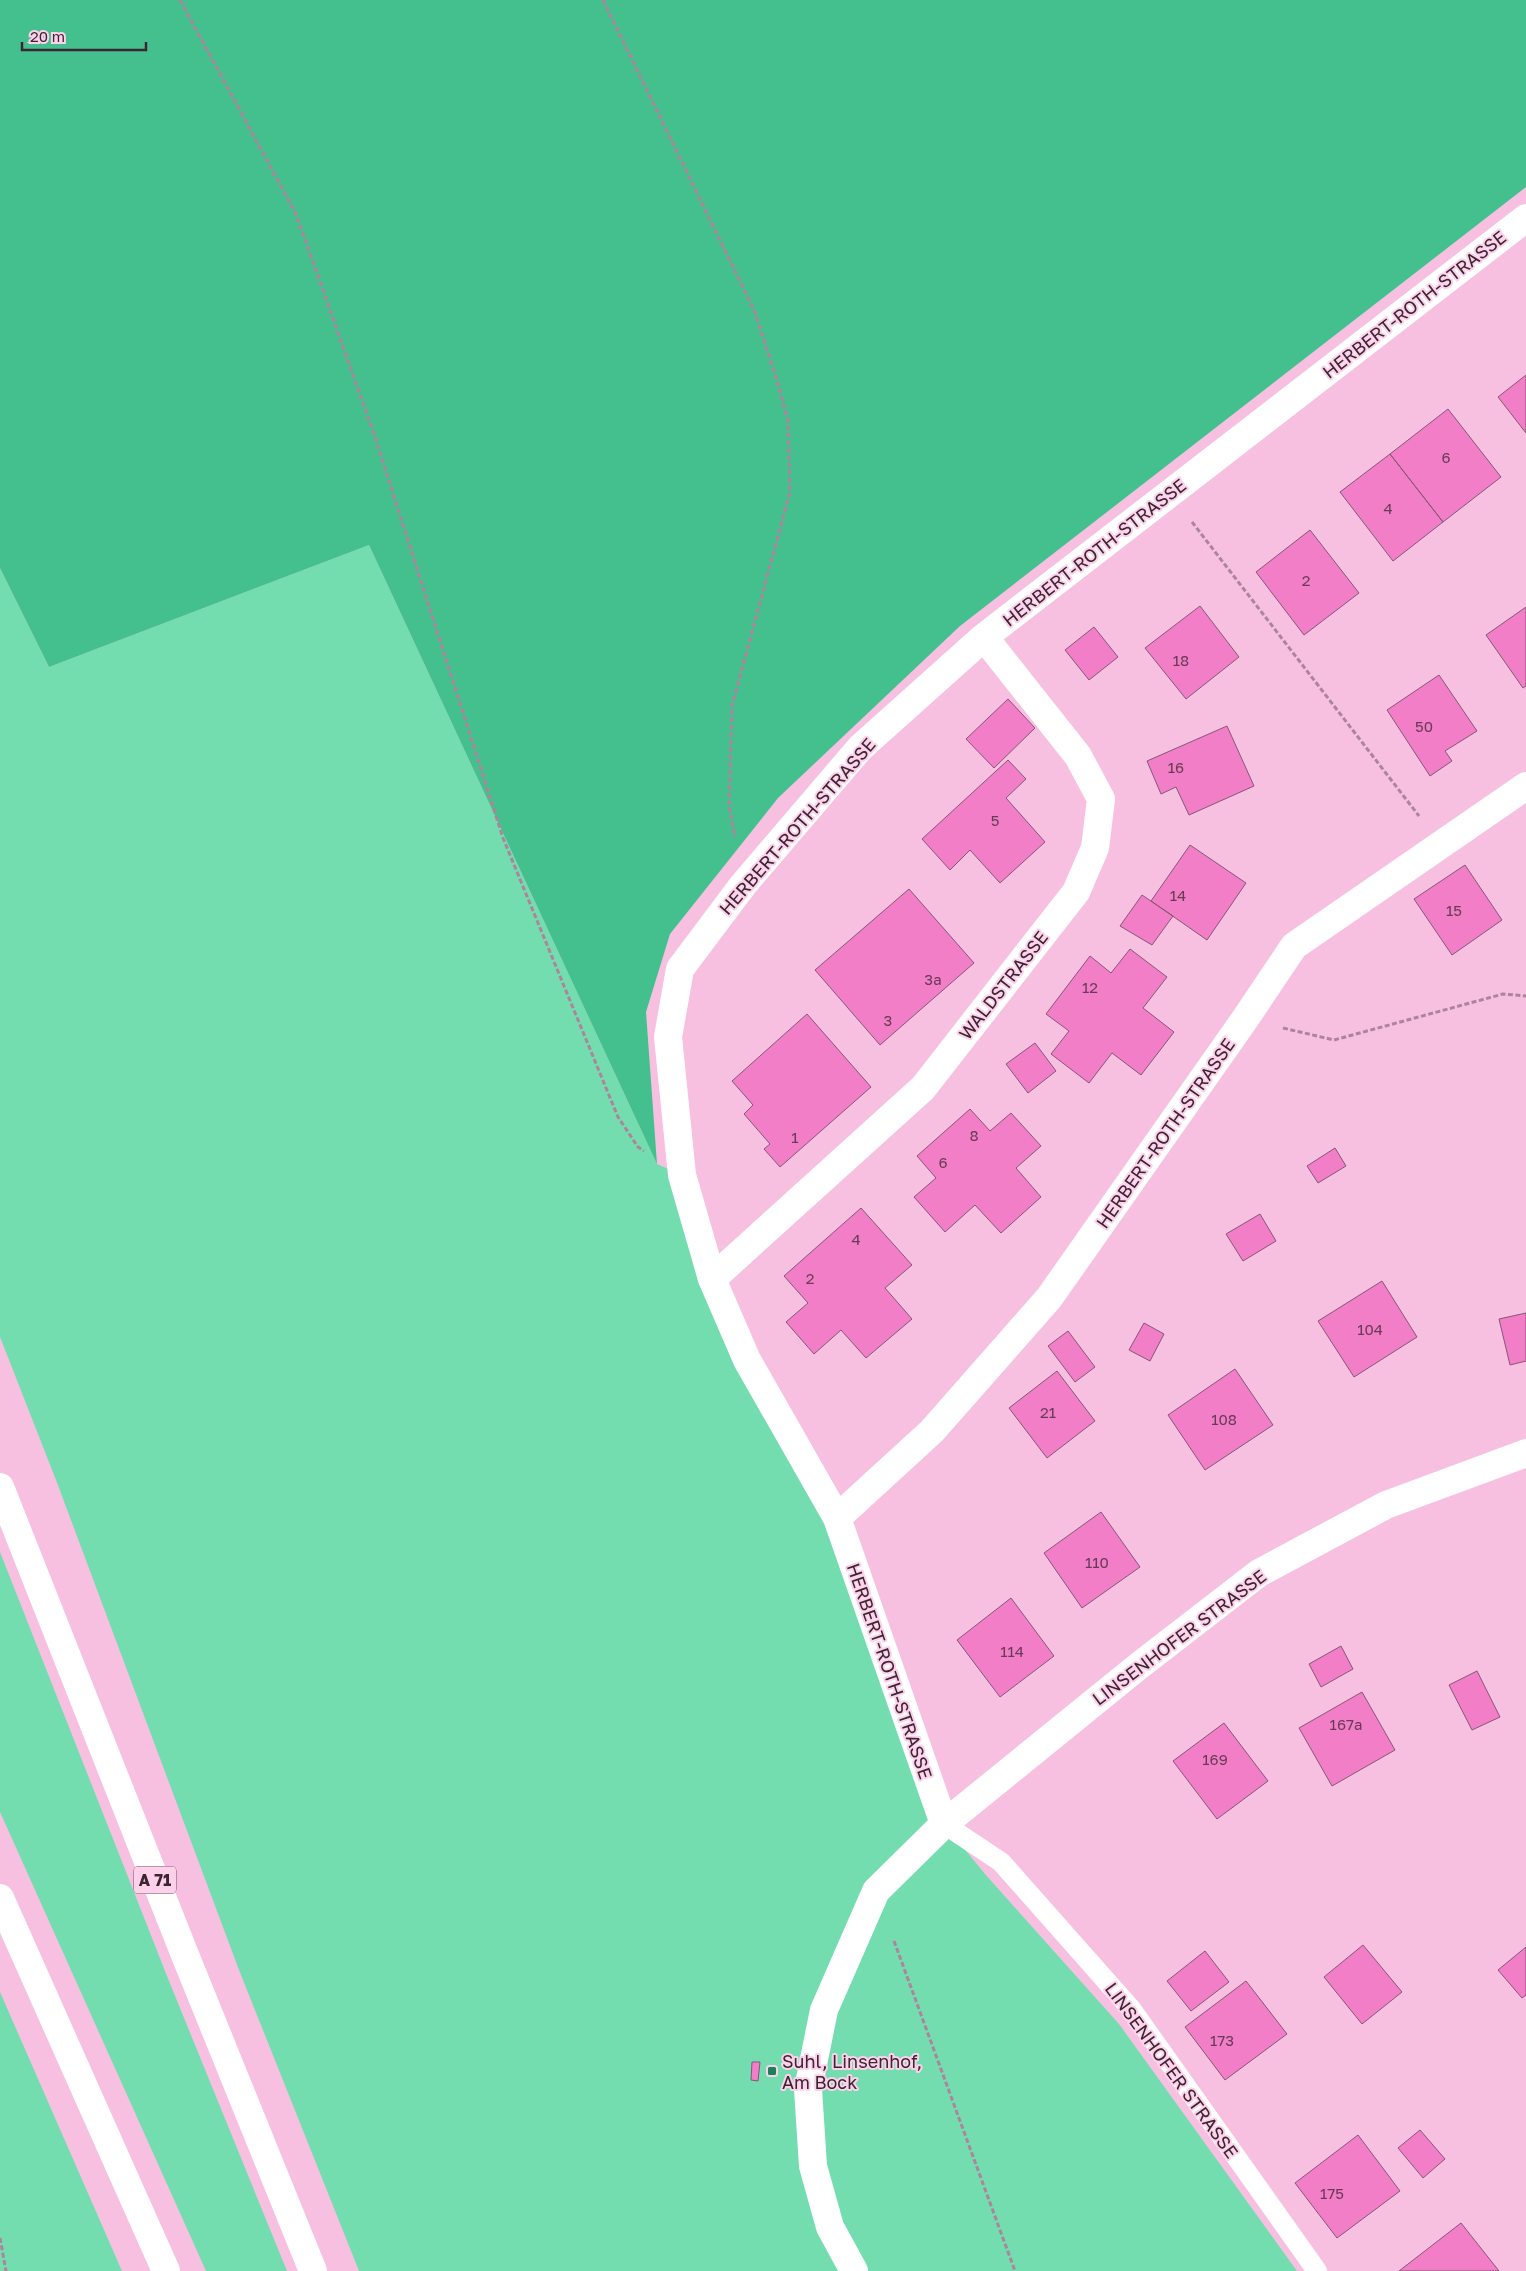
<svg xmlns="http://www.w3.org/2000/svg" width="1526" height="2271" viewBox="0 0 1526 2271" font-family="'Golos Text',sans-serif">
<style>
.green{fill:#74ddaf}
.forest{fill:#44c08f}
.building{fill:#f17ec7;stroke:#875774}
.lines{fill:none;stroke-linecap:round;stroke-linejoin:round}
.path{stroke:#ae849c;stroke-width:3;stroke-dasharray:5 2.5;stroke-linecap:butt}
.service{stroke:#fff;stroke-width:20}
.minor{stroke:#fff;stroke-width:28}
.motorway{stroke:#fff;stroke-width:28}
.poi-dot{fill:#18805b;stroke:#fdd1ea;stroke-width:2}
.labels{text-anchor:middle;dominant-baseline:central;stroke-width:4;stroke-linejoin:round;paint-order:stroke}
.number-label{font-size:15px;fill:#683b56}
.shield{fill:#fdd1ea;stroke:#745968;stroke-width:1}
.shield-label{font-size:16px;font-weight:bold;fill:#3a2531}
.street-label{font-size:18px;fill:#3a2531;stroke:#fdd1ea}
.poi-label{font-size:18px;fill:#3a2531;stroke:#fdd1ea;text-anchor:start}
</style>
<rect width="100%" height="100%" fill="#f7c0e0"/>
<!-- green -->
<path class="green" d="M 369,545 L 657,1164 L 682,1175 L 712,1279 L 837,1518 L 944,1824 L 985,1874 L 1119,2024 L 1297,2271 L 359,2271 L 239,1970 L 56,1480 L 0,1337 L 0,568 L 49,667 Z
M 0,1552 L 169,1981 L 287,2271 L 206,2271 L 0,1812 Z
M 0,1992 L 122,2271 L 0,2271 Z"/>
<!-- forest -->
<path class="forest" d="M 0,0 L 1526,0 L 1526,187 L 960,626 L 778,798 L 670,934 L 646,1012 L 657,1164 L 369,545 L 49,667 L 0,568 Z"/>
<!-- building -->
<path class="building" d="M 1526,375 L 1526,433 L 1498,397 Z
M 1448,409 L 1501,477 L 1443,522 L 1390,454 Z
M 1390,454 L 1443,522 L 1393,561 L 1340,492 Z
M 1310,530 L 1359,593 L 1304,635 L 1256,572 Z
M 1200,606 L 1239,657 L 1186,699 L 1145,648 Z
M 1526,607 L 1526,686 L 1523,688 L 1486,635 Z
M 1094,627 L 1118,657 L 1089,680 L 1065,650 Z
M 1439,675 L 1477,731 L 1445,751 L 1452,761 L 1430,776 L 1387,710 Z
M 1008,699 L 1035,728 L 994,768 L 966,739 Z
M 1227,726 L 1254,786 L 1189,815 L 1176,787 L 1161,794 L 1147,761 Z
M 1008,760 L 1026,779 L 1006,798 L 1045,842 L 1000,883 L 970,850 L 950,870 L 922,839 Z
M 1190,845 L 1246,883 L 1207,940 L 1151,901 Z
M 1465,865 L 1502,920 L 1452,955 L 1414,899 Z
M 909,889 L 974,963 L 880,1045 L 815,970 Z
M 1142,895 L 1173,916 L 1152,945 L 1120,926 Z
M 1130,949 L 1167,977 L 1143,1008 L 1174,1032 L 1141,1075 L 1112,1053 L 1089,1083 L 1051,1054 L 1069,1031 L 1046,1014 L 1090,956 L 1111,973 Z
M 807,1014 L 871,1087 L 780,1167 L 764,1149 L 770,1144 L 744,1114 L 753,1105 L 732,1081 Z
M 1035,1043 L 1056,1071 L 1028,1093 L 1006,1064 Z
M 970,1109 L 990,1131 L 1011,1113 L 1041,1146 L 1016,1168 L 1041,1197 L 1001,1233 L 975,1205 L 945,1232 L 914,1197 L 936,1178 L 917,1156 Z
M 1335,1148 L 1346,1166 L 1318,1183 L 1307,1166 Z
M 861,1208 L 912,1265 L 885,1288 L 912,1319 L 866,1358 L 841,1330 L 814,1354 L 786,1322 L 808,1303 L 784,1276 Z
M 1260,1214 L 1276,1241 L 1243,1261 L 1226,1234 Z
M 1382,1281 L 1417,1337 L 1354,1377 L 1318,1321 Z
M 1526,1313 L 1526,1361 L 1510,1365 L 1499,1319 Z
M 1144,1323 L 1164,1334 L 1150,1361 L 1129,1350 Z
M 1068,1331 L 1095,1367 L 1075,1382 L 1048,1346 Z
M 1235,1369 L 1273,1425 L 1205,1470 L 1168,1415 Z
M 1057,1371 L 1095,1421 L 1047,1458 L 1009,1408 Z
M 1101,1512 L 1140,1567 L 1082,1608 L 1044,1553 Z
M 1011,1598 L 1054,1656 L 1000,1697 L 957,1640 Z
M 1341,1646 L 1353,1669 L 1321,1687 L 1309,1664 Z
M 1477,1671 L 1500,1717 L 1472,1730 L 1449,1685 Z
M 1362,1692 L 1395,1750 L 1332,1786 L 1299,1728 Z
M 1224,1723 L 1268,1781 L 1217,1819 L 1173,1761 Z
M 1363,1945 L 1402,1992 L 1362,2024 L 1324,1977 Z
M 1526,1947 L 1526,1995 L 1522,1998 L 1498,1970 Z
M 1205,1951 L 1229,1982 L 1191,2011 L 1167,1981 Z
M 1246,1981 L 1287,2034 L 1225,2080 L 1185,2027 Z
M 752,2062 L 760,2062 L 758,2081 L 751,2080 Z
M 1420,2130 L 1445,2159 L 1423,2178 L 1398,2148 Z
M 1358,2135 L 1400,2191 L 1337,2238 L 1295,2183 Z
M 1461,2223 L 1499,2271 L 1399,2271 Z"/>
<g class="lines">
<!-- path -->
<path class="path" d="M 180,0 L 296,214 L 375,437 L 503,838 L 618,1117 L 638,1147 L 644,1151
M 603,0 L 754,310 L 776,377 L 788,421 L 790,492 L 732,706 L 729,806 L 735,838
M 1192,522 L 1419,816
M 1283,1028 L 1334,1040 L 1503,994 L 1526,996
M 894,1941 L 1015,2271
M 0,2238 L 6,2271"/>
<!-- service -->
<path class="service" d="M 944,1824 L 1001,1862 L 1132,2010 L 1317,2271"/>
<!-- minor -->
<path class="minor" d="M 712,1279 L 923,1088 L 1076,892 L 1095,848 L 1101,799 L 1078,756 L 984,637
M 837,1518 L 932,1431 L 1049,1298 L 1245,1019 L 1294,946 L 1526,786
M 944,1824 L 837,1518 L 747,1360 L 712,1279 L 682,1175 L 668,1037 L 680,969 L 743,885 L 860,748 L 984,637 L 1526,218
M 854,2271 L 830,2227 L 813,2166 L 808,2089 L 824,2010 L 876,1891 L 944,1824 L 1140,1665 L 1259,1573 L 1386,1505 L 1526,1453"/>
<!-- motorway -->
<path class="motorway" d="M 0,1487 L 185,1955 L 313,2271
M 0,1898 L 166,2271"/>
</g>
<!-- markers -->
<rect class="poi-dot" x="767" y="2066" width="10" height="10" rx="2.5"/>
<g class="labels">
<!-- number labels -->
<g class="number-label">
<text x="1446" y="457">6</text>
<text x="1388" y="508">4</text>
<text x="1306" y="580">2</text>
<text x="1181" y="660">18</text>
<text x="1424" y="726">50</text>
<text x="1176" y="767">16</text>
<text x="995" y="820">5</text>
<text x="1178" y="895">14</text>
<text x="1454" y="910">15</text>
<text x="933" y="979">3a</text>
<text x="1090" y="987">12</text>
<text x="888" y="1020">3</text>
<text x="974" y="1135">8</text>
<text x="795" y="1137">1</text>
<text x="943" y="1162">6</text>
<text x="856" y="1239">4</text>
<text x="810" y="1278">2</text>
<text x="1370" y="1329">104</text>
<text x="1048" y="1412">21</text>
<text x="1224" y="1419">108</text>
<text x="1097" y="1562">110</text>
<text x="1012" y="1651">114</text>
<text x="1346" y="1724">167a</text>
<text x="1215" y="1759">169</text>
<text x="1222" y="2040">173</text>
<text x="1332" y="2193">175</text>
</g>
<!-- shield labels -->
<rect class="shield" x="134" y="1866.5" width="42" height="27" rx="4"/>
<g class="shield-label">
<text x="155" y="1880">A 71</text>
</g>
<!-- street labels -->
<g class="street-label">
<text transform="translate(1414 304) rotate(-38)">HERBERT-ROTH-STRASSE</text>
<text transform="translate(1094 552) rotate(-38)">HERBERT-ROTH-STRASSE</text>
<text transform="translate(797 826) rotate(-49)">HERBERT-ROTH-STRASSE</text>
<text transform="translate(1003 985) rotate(-52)">WALDSTRASSE</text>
<text transform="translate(1165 1133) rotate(-55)">HERBERT-ROTH-STRASSE</text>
<text transform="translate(1179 1637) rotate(-37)">LINSENHOFER STRASSE</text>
<text transform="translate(890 1671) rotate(71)">HERBERT-ROTH-STRASSE</text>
<text transform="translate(1172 2070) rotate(54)">LINSENHOFER STRASSE</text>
</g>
<!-- poi labels -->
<g class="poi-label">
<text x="782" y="2061">Suhl, Linsenhof,<tspan x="782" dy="21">Am Bock</tspan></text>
</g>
</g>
<!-- scale -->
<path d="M22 42v8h124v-8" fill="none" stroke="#3a2531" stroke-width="2.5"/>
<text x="30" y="42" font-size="15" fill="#3a2531" stroke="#fdd1ea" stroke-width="4" paint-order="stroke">20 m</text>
</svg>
